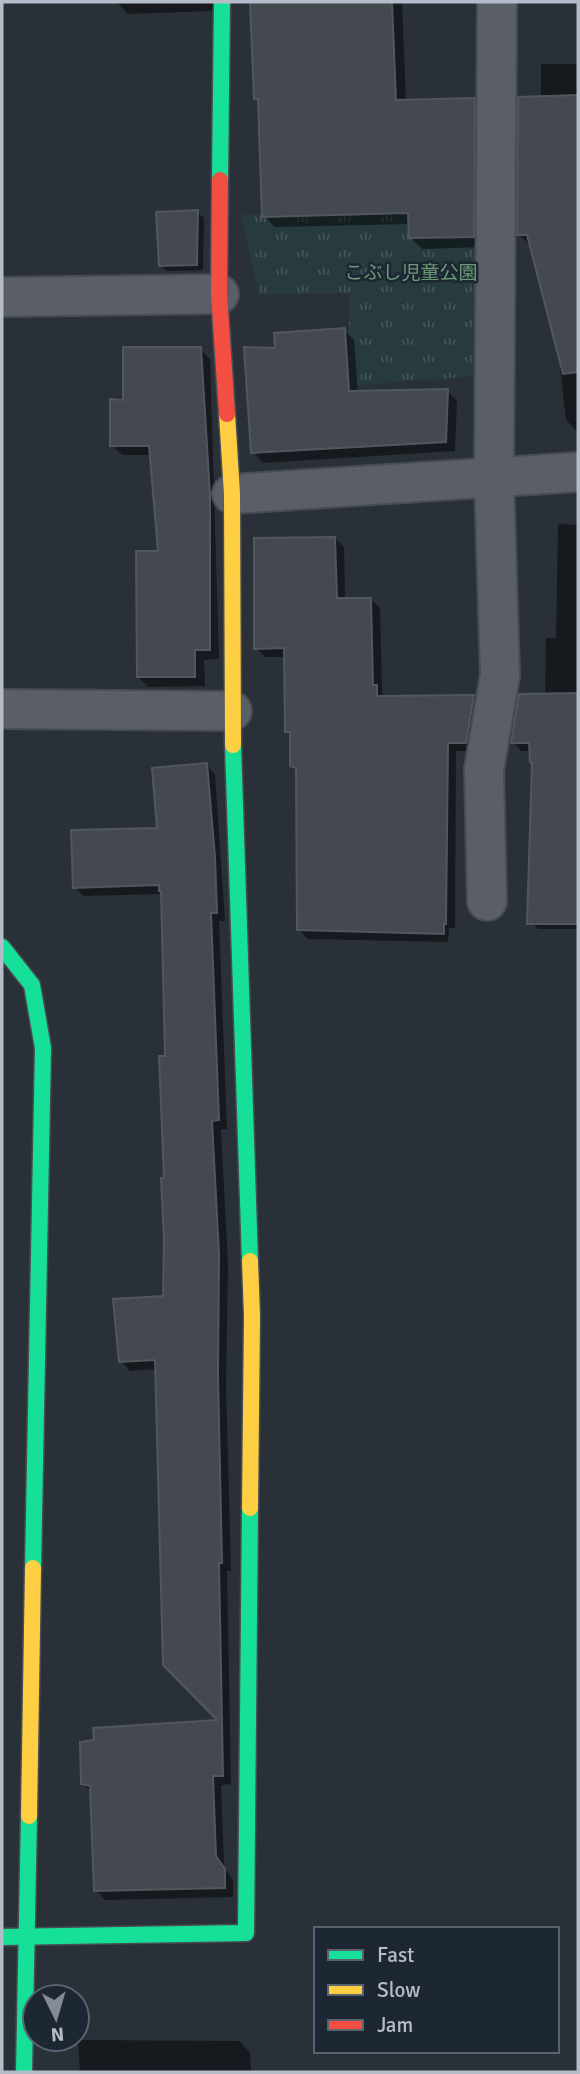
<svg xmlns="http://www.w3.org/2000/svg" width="580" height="2074" viewBox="0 0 580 2074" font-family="Signika,'Noto Sans JP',sans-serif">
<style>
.park{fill:url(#park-tufts)}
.shadow{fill:#0007}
.building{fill:#444950;stroke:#52575f;stroke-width:2}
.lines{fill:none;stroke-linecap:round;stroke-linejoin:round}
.street-casing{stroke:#484c53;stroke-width:42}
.fast-casing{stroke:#484c53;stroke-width:19}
.slow-casing{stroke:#484c53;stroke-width:19}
.jam-casing{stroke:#484c53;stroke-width:19}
.street{stroke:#5a5e66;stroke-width:38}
.fast{stroke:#16e098;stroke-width:16}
.slow{stroke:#ffcf43;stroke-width:16}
.jam{stroke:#f24e42;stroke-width:16}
.labels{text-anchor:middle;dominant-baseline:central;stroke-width:5;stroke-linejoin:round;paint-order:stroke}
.park-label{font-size:19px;fill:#6b9a76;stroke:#1d2633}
</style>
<defs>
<pattern id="park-tufts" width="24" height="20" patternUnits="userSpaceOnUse" patternTransform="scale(1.75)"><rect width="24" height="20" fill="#273a3e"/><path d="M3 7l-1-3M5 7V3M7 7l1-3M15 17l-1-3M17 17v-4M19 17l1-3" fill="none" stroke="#445559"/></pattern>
</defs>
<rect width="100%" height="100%" fill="#2a3038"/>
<!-- park -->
<path class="park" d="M 476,206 L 476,376 L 349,386 L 349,293 L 259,295 L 241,215 Z"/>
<!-- shadow -->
<path class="shadow" d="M 117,2 L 215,2 L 212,11 L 128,14 Z
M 249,2 L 402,2 L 406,102 L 474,100 L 485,111 L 484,247 L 422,249 L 411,238 L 410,224 L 275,227 L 264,216 L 259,102 L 256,98 L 252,5 Z
M 541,64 L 578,64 L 578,430 L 576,430 L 566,420 L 554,313 L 532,244 L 529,244 L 519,235 L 541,98 Z
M 197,212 L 204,218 L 203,270 L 167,271 L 160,265 Z
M 344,330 L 354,340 L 358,393 L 447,391 L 457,401 L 455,451 L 263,463 L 253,452 L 277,349 Z
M 200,349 L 210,359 L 219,659 L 204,660 L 205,686 L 148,687 L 138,677 L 160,552 L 152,455 L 122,455 L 112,445 L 125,401 Z
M 558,524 L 578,525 L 578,929 L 538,929 L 529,920 L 534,764 L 531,751 L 521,751 L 513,742 L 545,695 L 546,638 L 556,638 Z
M 335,538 L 344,547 L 345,599 L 371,599 L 380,608 L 382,692 L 385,698 L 474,696 L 483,705 L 475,751 L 456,751 L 455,928 L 449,928 L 448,942 L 308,939 L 299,930 L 298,770 L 292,765 L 292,737 L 286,732 L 286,657 L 265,657 L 256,648 Z
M 206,765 L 215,774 L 225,921 L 219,921 L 227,1129 L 221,1129 L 228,1264 L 226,1385 L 231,1571 L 227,1571 L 231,1784 L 221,1785 L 224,1867 L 233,1880 L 233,1897 L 105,1900 L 96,1890 L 92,1793 L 83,1784 L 221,1722 L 157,1369 L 130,1371 L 121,1361 L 165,1298 L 167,1057 L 163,894 L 84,896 L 75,887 L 159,830 Z
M 78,2040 L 239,2041 L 250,2052 L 251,2072 L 80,2072 Z"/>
<!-- building -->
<path class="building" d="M 250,2 L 392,2 L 396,100 L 475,98 L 474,237 L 409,238 L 408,213 L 262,217 L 258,99 L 254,99 Z
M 578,95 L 578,372 L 563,374 L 527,235 L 517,235 L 518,97 Z
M 198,210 L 197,265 L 159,266 L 156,212 Z
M 345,328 L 349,391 L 448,389 L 446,442 L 251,453 L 244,347 L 275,348 L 274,333 Z
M 123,347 L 201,347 L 210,495 L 210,650 L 195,650 L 195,677 L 137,677 L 136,551 L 158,551 L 149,446 L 110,446 L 110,399 L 123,400 Z
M 335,537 L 337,598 L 371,598 L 373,685 L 377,685 L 377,696 L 474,695 L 466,743 L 448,743 L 446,924 L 444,924 L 444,934 L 297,930 L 296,768 L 290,766 L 290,732 L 285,732 L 284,648 L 254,649 L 254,538 Z
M 578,693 L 578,924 L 527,924 L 532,763 L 530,762 L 529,743 L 511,743 L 519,694 Z
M 207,763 L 215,857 L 217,913 L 211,913 L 219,1120 L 212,1121 L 219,1254 L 218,1375 L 222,1563 L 219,1563 L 223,1776 L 213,1776 L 216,1856 L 225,1869 L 225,1888 L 94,1891 L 90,1786 L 81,1784 L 80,1742 L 94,1740 L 93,1728 L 217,1720 L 163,1665 L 155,1360 L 119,1362 L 113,1299 L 163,1296 L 164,1239 L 161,1178 L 164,1178 L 159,1056 L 165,1056 L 161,891 L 159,891 L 159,885 L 73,888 L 71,830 L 157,828 L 152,768 Z"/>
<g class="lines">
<defs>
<path id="street" d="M 2,297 L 219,294
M 232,494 L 578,472
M 2,709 L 232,711
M 487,901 L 484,769 L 500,675 L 494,478 L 497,2"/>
<path id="fast" d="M 220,180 L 222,2
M 233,745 L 250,1261
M 2,947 L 32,985 L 43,1048 L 33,1568
M 2,1937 L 246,1933 L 250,1508
M 24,2072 L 29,1816"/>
<path id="slow" d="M 227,414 L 232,494 L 233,745
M 250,1508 L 252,1316 L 250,1261
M 29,1816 L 33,1568"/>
<path id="jam" d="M 220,180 L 219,294 L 227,414"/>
</defs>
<!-- street casing -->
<use href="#street" class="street-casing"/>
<!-- fast casing -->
<use href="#fast" class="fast-casing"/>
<!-- slow casing -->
<use href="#slow" class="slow-casing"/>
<!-- jam casing -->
<use href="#jam" class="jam-casing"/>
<!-- street -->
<use href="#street" class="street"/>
<!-- fast -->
<use href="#fast" class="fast"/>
<!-- slow -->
<use href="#slow" class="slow"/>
<!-- jam -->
<use href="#jam" class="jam"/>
</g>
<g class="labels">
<!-- park labels -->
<g class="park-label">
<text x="411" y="273">こぶし児童公園</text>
</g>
</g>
<!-- border -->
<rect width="580" height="2074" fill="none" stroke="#b4bcc9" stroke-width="7"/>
<!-- legend -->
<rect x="314" y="1927" width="245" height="126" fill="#1d2633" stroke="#59626f" stroke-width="2"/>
<rect x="328" y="1950" width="35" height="10" fill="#16e098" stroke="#59626f" stroke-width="2"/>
<text x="377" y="1962" font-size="21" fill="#b4bcc9">Fast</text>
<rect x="328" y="1985" width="35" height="10" fill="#ffcf43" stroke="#59626f" stroke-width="2"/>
<text x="377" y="1997" font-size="21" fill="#b4bcc9">Slow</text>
<rect x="328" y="2020" width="35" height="10" fill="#f24e42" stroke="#59626f" stroke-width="2"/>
<text x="377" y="2032" font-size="21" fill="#b4bcc9">Jam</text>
<!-- north arrow -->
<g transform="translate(56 2018) rotate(175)"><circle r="33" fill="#1d2633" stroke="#59626f" stroke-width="2"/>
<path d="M0-5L12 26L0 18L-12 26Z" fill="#848b96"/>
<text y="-10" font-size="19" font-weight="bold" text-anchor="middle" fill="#b4bcc9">N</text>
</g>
</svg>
